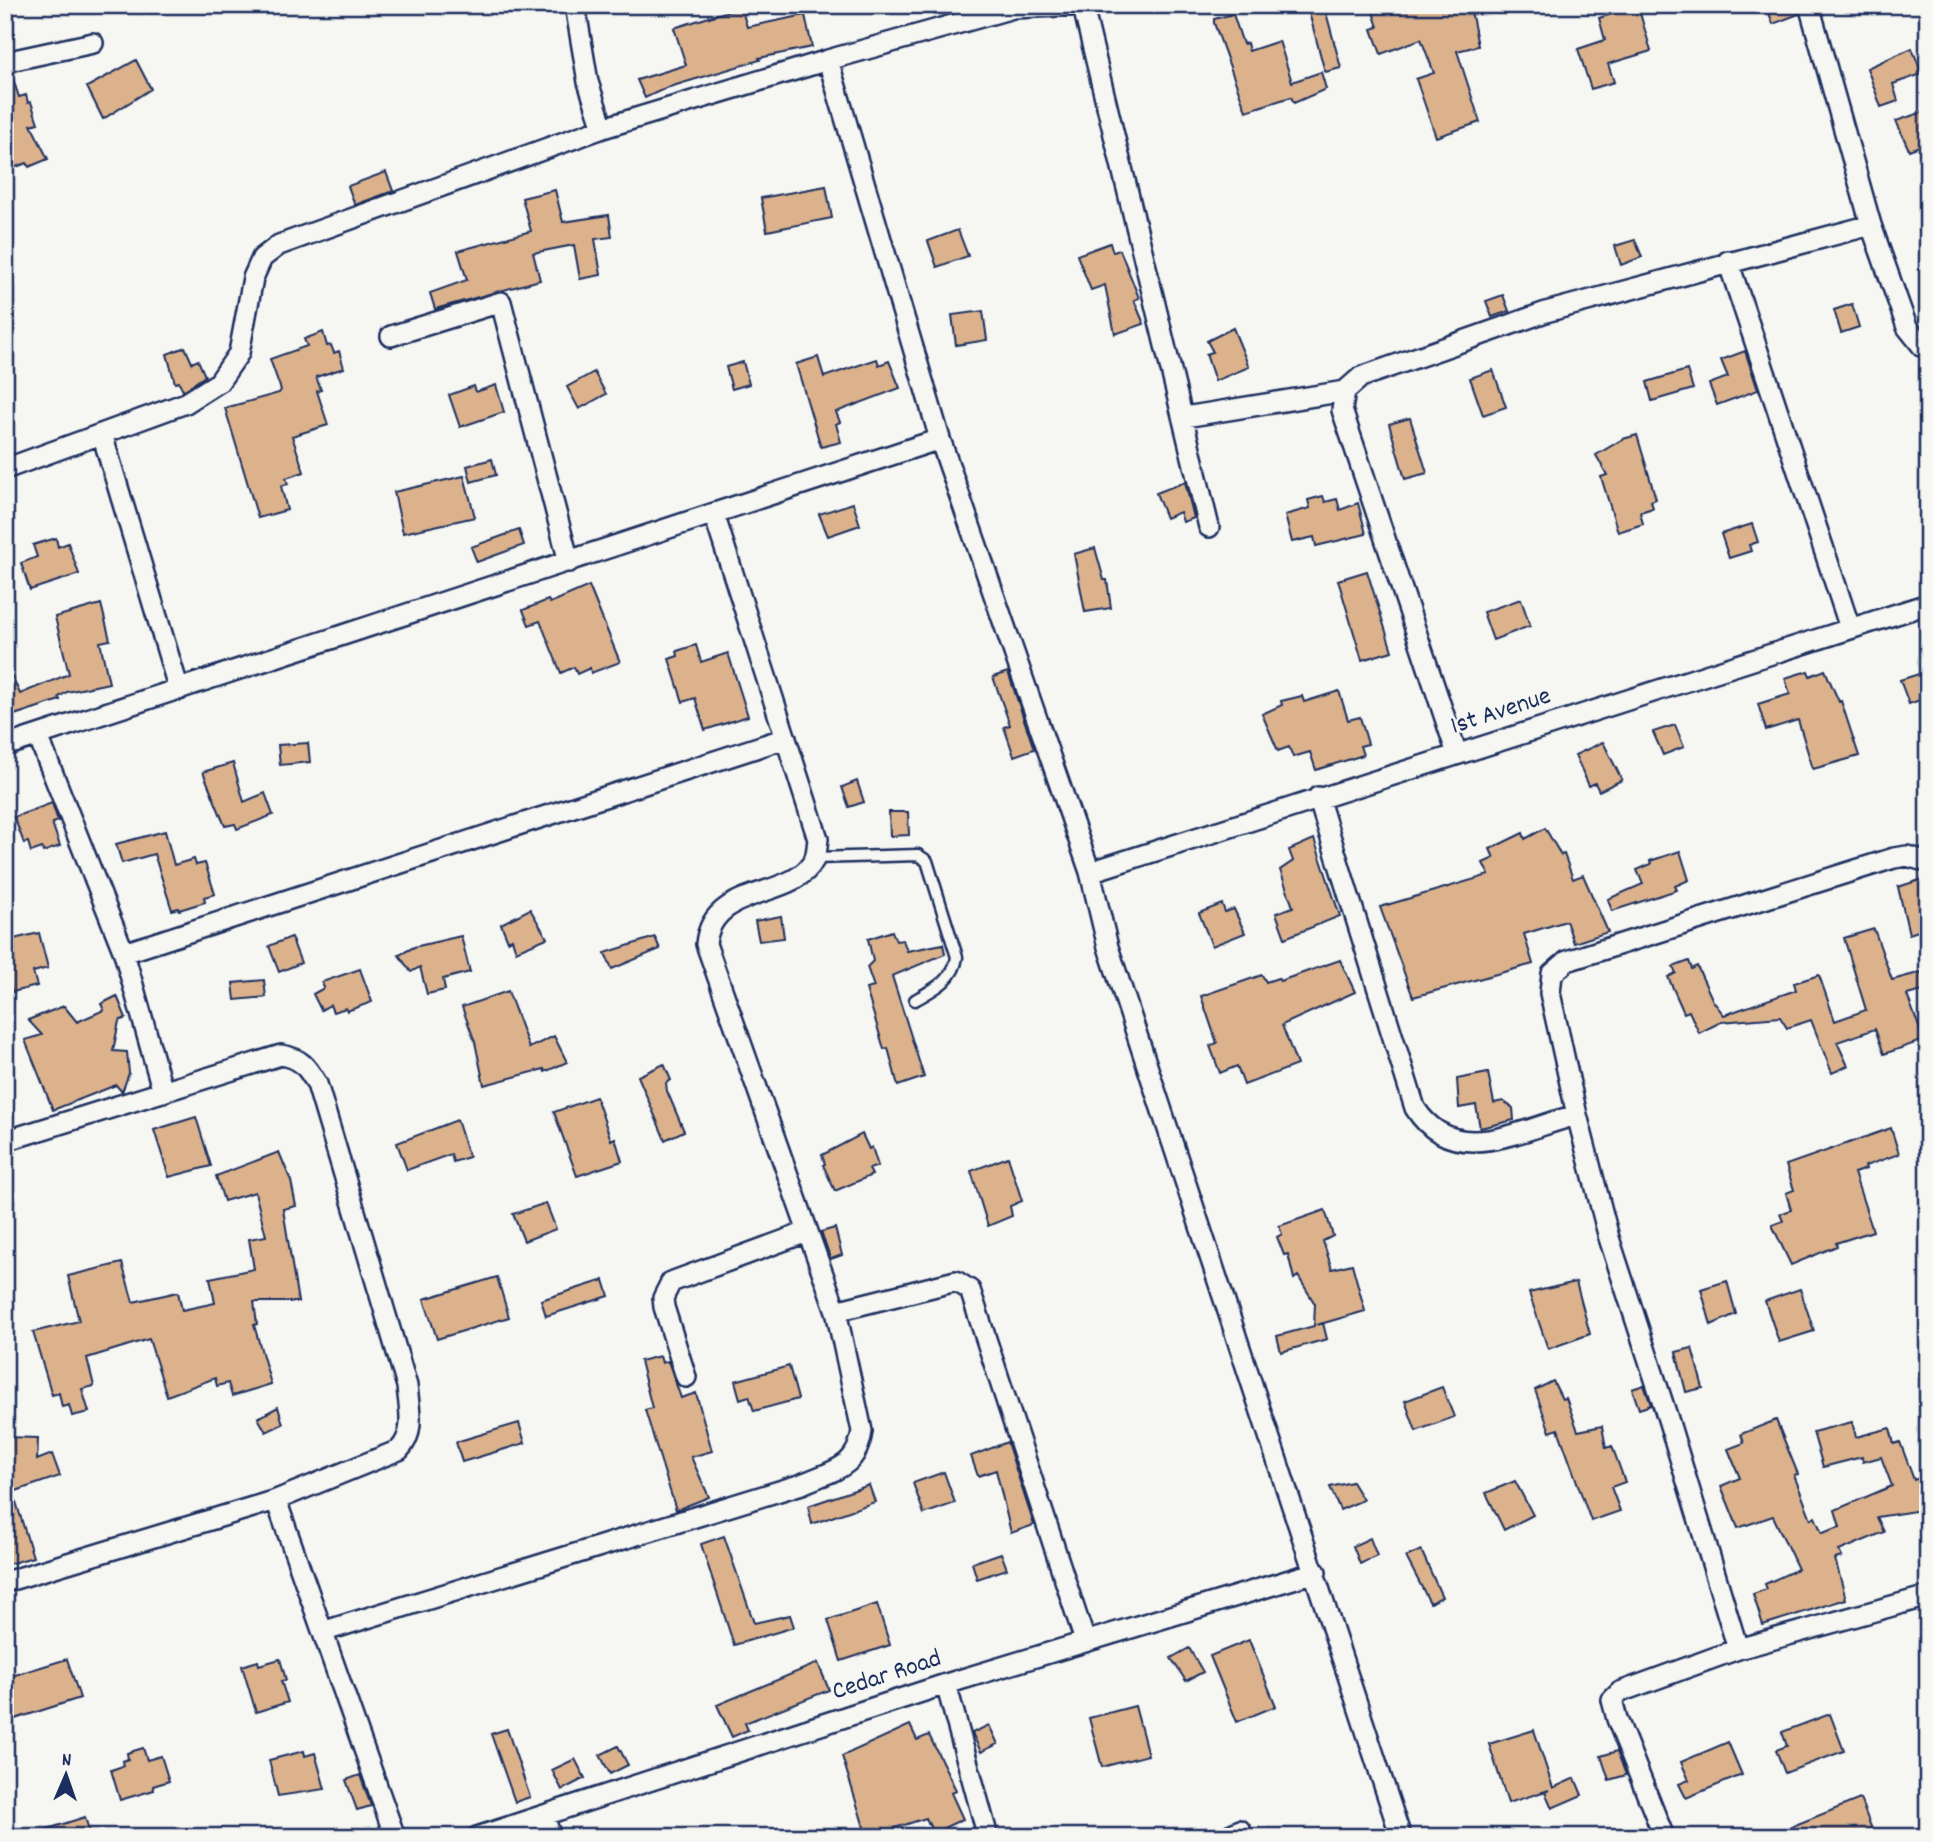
<svg xmlns="http://www.w3.org/2000/svg" width="1933" height="1842" viewBox="0 0 1933 1842" font-family="Dekko,sans-serif">
<style>
.building{fill:#dbb28c;stroke:#1b2f5e;stroke-width:2}
.lines{fill:none;stroke-linecap:round;stroke-linejoin:round}
.lane-casing{stroke:#1b2f5e;stroke-width:15}
.street-casing{stroke:#1b2f5e;stroke-width:24}
.lane{stroke:#f6f6f2;stroke-width:10}
.street{stroke:#f6f6f2;stroke-width:19}
.labels{text-anchor:middle;dominant-baseline:central;stroke-width:5;stroke-linejoin:round;paint-order:stroke}
.street-label{font-size:26px;fill:#1b2f5e;stroke:#f6f6f2}
</style>
<rect width="100%" height="100%" fill="#f6f6f2"/>
<filter id="ink" filterUnits="userSpaceOnUse"><feTurbulence type="fractalNoise" baseFrequency=".0143" numOctaves="2"/><feDisplacementMap in="SourceGraphic" scale="14" xChannelSelector="R" yChannelSelector="G"/><feConvolveMatrix kernelMatrix="1 2 1 2 8 2 1 2 1" color-interpolation-filters="sRGB"/></filter>
<g filter="url(#ink)">
<!-- building -->
<path class="building" d="M 1307,5 L 1324,5 L 1341,68 L 1325,72 Z
M 1383,5 L 1470,5 L 1478,46 L 1457,51 L 1480,122 L 1436,137 L 1416,79 L 1434,73 L 1421,39 L 1381,54 L 1372,29 L 1378,27 L 1372,9 Z
M 1766,5 L 1797,5 L 1799,14 L 1773,24 Z
M 1638,6 L 1651,51 L 1608,64 L 1614,82 L 1591,89 L 1578,49 L 1605,40 L 1599,18 Z
M 741,7 L 747,27 L 805,15 L 812,47 L 759,58 L 760,60 L 666,88 L 645,98 L 637,80 L 686,65 L 674,28 Z
M 1233,14 L 1243,44 L 1247,43 L 1249,51 L 1279,41 L 1292,82 L 1321,72 L 1326,89 L 1294,103 L 1291,97 L 1246,111 L 1214,23 L 1214,19 Z
M 1912,48 L 1922,74 L 1893,84 L 1898,101 L 1881,107 L 1867,68 Z
M 136,60 L 151,89 L 103,119 L 87,87 Z
M 11,73 L 19,97 L 26,95 L 28,103 L 31,102 L 38,123 L 31,125 L 48,159 L 29,167 L 27,163 L 5,171 L 5,74 Z
M 1923,112 L 1928,125 L 1928,143 L 1909,150 L 1896,121 Z
M 386,172 L 393,191 L 355,205 L 348,186 Z
M 826,186 L 832,218 L 767,231 L 761,198 Z
M 555,190 L 563,222 L 609,215 L 612,237 L 595,239 L 601,275 L 580,279 L 574,245 L 533,253 L 540,280 L 435,309 L 430,293 L 467,280 L 458,251 L 531,231 L 522,198 Z
M 958,230 L 968,256 L 937,267 L 928,241 Z
M 1635,240 L 1642,257 L 1621,265 L 1615,246 Z
M 1110,243 L 1113,252 L 1120,250 L 1139,298 L 1134,300 L 1144,324 L 1115,334 L 1105,285 L 1091,290 L 1077,255 Z
M 1503,295 L 1509,311 L 1492,317 L 1486,301 Z
M 1852,304 L 1859,327 L 1841,333 L 1834,310 Z
M 983,311 L 987,340 L 956,345 L 952,315 Z
M 1233,328 L 1249,367 L 1215,381 L 1206,354 L 1213,352 L 1207,341 Z
M 323,332 L 327,346 L 331,345 L 334,353 L 339,351 L 344,368 L 316,377 L 321,390 L 317,391 L 328,425 L 292,436 L 304,472 L 286,478 L 288,484 L 281,486 L 287,510 L 258,518 L 225,408 L 279,393 L 281,390 L 270,359 L 307,346 L 304,339 Z
M 185,347 L 192,363 L 198,360 L 205,376 L 183,391 L 179,382 L 175,383 L 167,354 Z
M 1745,351 L 1758,390 L 1717,405 L 1709,384 L 1728,377 L 1721,360 Z
M 818,357 L 824,377 L 877,359 L 879,365 L 889,361 L 900,388 L 836,412 L 840,422 L 836,424 L 841,442 L 821,447 L 796,364 Z
M 743,362 L 749,384 L 732,389 L 726,367 Z
M 1493,370 L 1506,407 L 1483,415 L 1470,378 Z
M 1687,370 L 1693,389 L 1652,401 L 1647,382 Z
M 594,372 L 606,394 L 579,409 L 567,387 Z
M 496,385 L 504,412 L 460,427 L 449,395 L 474,386 L 476,392 Z
M 1410,418 L 1427,473 L 1405,479 L 1389,424 Z
M 1637,435 L 1656,499 L 1651,501 L 1653,508 L 1640,512 L 1643,524 L 1618,532 L 1601,477 L 1607,475 L 1596,455 L 1623,439 Z
M 492,459 L 496,475 L 471,482 L 467,466 Z
M 464,476 L 475,517 L 403,533 L 394,492 Z
M 1185,482 L 1194,518 L 1183,522 L 1180,512 L 1166,518 L 1156,493 Z
M 1323,496 L 1325,502 L 1337,499 L 1340,510 L 1358,503 L 1366,534 L 1316,546 L 1314,537 L 1292,542 L 1285,515 L 1310,508 L 1308,500 Z
M 853,503 L 860,525 L 828,536 L 819,514 Z
M 1752,524 L 1758,542 L 1749,545 L 1751,551 L 1729,558 L 1721,534 Z
M 519,530 L 524,545 L 477,562 L 471,547 Z
M 56,538 L 58,547 L 68,543 L 79,574 L 30,590 L 21,563 L 37,557 L 33,545 Z
M 1095,548 L 1104,580 L 1107,580 L 1111,608 L 1085,612 L 1074,554 Z
M 1367,571 L 1392,651 L 1362,660 L 1338,580 Z
M 589,586 L 620,662 L 591,673 L 590,668 L 577,674 L 574,667 L 561,673 L 540,621 L 529,625 L 523,610 L 548,600 L 550,603 Z
M 1521,599 L 1530,626 L 1493,640 L 1483,612 Z
M 101,604 L 110,640 L 100,642 L 109,683 L 67,692 L 59,697 L 60,700 L 5,718 L 5,660 L 20,694 L 69,674 L 55,617 Z
M 696,645 L 701,662 L 728,653 L 748,716 L 705,730 L 695,698 L 683,702 L 669,659 L 678,656 L 677,651 Z
M 1825,670 L 1839,702 L 1841,701 L 1859,756 L 1813,769 L 1798,720 L 1766,730 L 1758,704 L 1790,694 L 1785,678 L 1808,671 L 1810,676 Z
M 1928,671 L 1928,697 L 1909,704 L 1900,680 Z
M 1008,672 L 1034,749 L 1014,756 L 1004,727 L 1010,725 L 993,677 Z
M 1339,691 L 1348,720 L 1360,717 L 1368,744 L 1360,746 L 1363,755 L 1316,770 L 1310,752 L 1293,757 L 1289,747 L 1278,751 L 1262,714 L 1282,705 L 1281,701 L 1302,696 L 1304,702 Z
M 1675,725 L 1684,747 L 1663,755 L 1653,732 Z
M 1603,742 L 1622,780 L 1599,791 L 1595,783 L 1589,786 L 1575,755 Z
M 308,743 L 310,762 L 280,765 L 278,745 Z
M 233,763 L 244,802 L 265,793 L 273,815 L 237,829 L 235,824 L 225,826 L 203,772 Z
M 857,781 L 864,802 L 849,807 L 842,787 Z
M 52,803 L 58,821 L 52,823 L 60,846 L 43,852 L 42,848 L 31,852 L 28,842 L 24,843 L 14,817 Z
M 889,812 L 908,812 L 909,835 L 890,836 Z
M 1545,828 L 1561,855 L 1564,854 L 1573,879 L 1583,875 L 1608,932 L 1574,943 L 1566,921 L 1524,934 L 1533,964 L 1413,997 L 1380,907 L 1489,875 L 1483,863 L 1494,858 L 1490,849 L 1523,833 L 1525,839 Z
M 165,831 L 174,865 L 194,859 L 196,865 L 205,863 L 215,894 L 204,897 L 205,902 L 179,910 L 178,908 L 172,910 L 154,854 L 122,863 L 116,844 Z
M 1314,839 L 1340,916 L 1285,938 L 1276,913 L 1293,907 L 1280,870 L 1293,861 L 1289,850 Z
M 1680,851 L 1689,880 L 1675,886 L 1677,890 L 1612,911 L 1608,899 L 1643,884 L 1637,870 L 1651,864 L 1650,861 Z
M 1923,879 L 1928,895 L 1928,928 L 1909,934 L 1898,887 Z
M 1222,904 L 1225,912 L 1234,909 L 1245,933 L 1212,946 L 1199,913 Z
M 530,909 L 547,938 L 516,951 L 512,939 L 508,941 L 501,924 Z
M 781,916 L 784,938 L 759,941 L 755,921 Z
M 1874,929 L 1892,980 L 1922,972 L 1927,990 L 1907,995 L 1924,1040 L 1884,1054 L 1875,1029 L 1837,1042 L 1848,1066 L 1832,1073 L 1811,1020 L 1787,1028 L 1780,1017 L 1721,1022 L 1699,1033 L 1689,1011 L 1684,1013 L 1668,977 L 1676,973 L 1673,967 L 1689,961 L 1692,969 L 1697,966 L 1713,1001 L 1724,1015 L 1796,990 L 1794,983 L 1819,975 L 1835,1021 L 1866,1010 L 1844,938 Z
M 892,931 L 896,941 L 903,940 L 907,951 L 943,944 L 945,954 L 892,976 L 924,1077 L 898,1086 L 888,1048 L 884,1049 L 866,989 L 874,987 L 867,967 L 873,961 L 868,939 Z
M 39,933 L 48,968 L 33,972 L 37,986 L 12,992 L 5,963 L 5,941 Z
M 461,936 L 470,972 L 443,979 L 445,990 L 427,994 L 420,967 L 411,972 L 399,955 L 414,947 Z
M 291,937 L 301,963 L 279,972 L 269,946 Z
M 655,937 L 660,949 L 612,969 L 605,953 Z
M 1340,960 L 1355,992 L 1282,1025 L 1297,1065 L 1244,1085 L 1237,1066 L 1220,1073 L 1210,1046 L 1217,1043 L 1201,996 L 1262,975 L 1266,982 L 1278,978 L 1280,981 Z
M 360,969 L 372,1002 L 347,1011 L 346,1008 L 333,1012 L 330,1005 L 321,1010 L 313,994 L 324,988 L 322,982 Z
M 264,980 L 266,997 L 235,1000 L 233,983 Z
M 508,991 L 529,1048 L 554,1036 L 567,1062 L 545,1072 L 544,1069 L 484,1085 L 475,1042 L 462,1007 Z
M 117,996 L 126,1018 L 119,1021 L 113,1051 L 127,1052 L 129,1073 L 122,1092 L 116,1085 L 53,1110 L 25,1040 L 42,1035 L 28,1020 L 64,1006 L 77,1022 L 104,1010 L 101,1004 Z
M 664,1064 L 671,1080 L 666,1083 L 667,1091 L 684,1131 L 665,1140 L 638,1076 Z
M 1488,1073 L 1494,1103 L 1503,1101 L 1513,1108 L 1514,1120 L 1480,1128 L 1476,1105 L 1459,1108 L 1457,1079 Z
M 596,1097 L 611,1140 L 615,1138 L 622,1161 L 577,1176 L 554,1112 Z
M 196,1117 L 211,1166 L 169,1177 L 154,1130 Z
M 457,1120 L 469,1157 L 453,1162 L 451,1154 L 407,1170 L 397,1143 Z
M 1891,1128 L 1899,1154 L 1865,1166 L 1866,1169 L 1854,1173 L 1873,1231 L 1836,1243 L 1837,1246 L 1791,1265 L 1772,1225 L 1783,1221 L 1780,1214 L 1791,1210 L 1786,1193 L 1794,1190 L 1786,1165 Z
M 862,1134 L 869,1149 L 872,1147 L 878,1166 L 869,1169 L 872,1175 L 835,1191 L 823,1165 L 825,1164 L 822,1155 Z
M 279,1152 L 291,1181 L 296,1206 L 283,1209 L 298,1302 L 254,1302 L 257,1324 L 254,1325 L 271,1384 L 232,1396 L 228,1383 L 217,1386 L 215,1378 L 167,1396 L 149,1339 L 87,1358 L 94,1386 L 82,1389 L 89,1412 L 72,1416 L 69,1405 L 62,1407 L 59,1393 L 52,1395 L 33,1332 L 79,1321 L 68,1276 L 122,1263 L 133,1302 L 178,1292 L 182,1310 L 215,1303 L 210,1278 L 254,1269 L 249,1239 L 266,1236 L 255,1192 L 224,1201 L 216,1176 Z
M 1008,1157 L 1022,1201 L 1010,1206 L 1012,1216 L 988,1226 L 971,1171 Z
M 546,1203 L 556,1229 L 524,1241 L 513,1214 Z
M 1325,1210 L 1333,1236 L 1323,1241 L 1332,1269 L 1352,1264 L 1365,1311 L 1317,1325 L 1323,1323 L 1327,1339 L 1281,1352 L 1277,1336 L 1314,1326 L 1315,1304 L 1298,1276 L 1294,1279 L 1288,1254 L 1284,1255 L 1277,1237 L 1282,1234 L 1279,1226 Z
M 835,1228 L 842,1255 L 831,1259 L 821,1232 Z
M 497,1277 L 509,1317 L 437,1339 L 424,1299 Z
M 604,1280 L 609,1296 L 546,1316 L 541,1300 Z
M 1727,1281 L 1736,1314 L 1711,1325 L 1701,1289 Z
M 1576,1282 L 1590,1334 L 1548,1349 L 1529,1293 Z
M 1800,1289 L 1814,1331 L 1779,1342 L 1765,1301 Z
M 1692,1348 L 1703,1388 L 1686,1392 L 1676,1352 Z
M 660,1356 L 662,1363 L 668,1361 L 681,1398 L 696,1393 L 712,1451 L 691,1457 L 709,1497 L 676,1510 L 645,1410 L 652,1408 L 640,1361 Z
M 789,1366 L 798,1399 L 754,1411 L 749,1396 L 740,1399 L 735,1381 Z
M 1553,1381 L 1562,1399 L 1566,1398 L 1578,1431 L 1602,1426 L 1606,1448 L 1612,1446 L 1625,1482 L 1611,1487 L 1620,1511 L 1591,1521 L 1558,1429 L 1550,1432 L 1535,1390 Z
M 1644,1385 L 1651,1405 L 1639,1409 L 1632,1389 Z
M 1442,1387 L 1454,1417 L 1416,1431 L 1405,1401 Z
M 278,1407 L 283,1424 L 266,1432 L 258,1418 Z
M 1776,1420 L 1798,1474 L 1794,1475 L 1811,1519 L 1815,1517 L 1822,1533 L 1840,1527 L 1835,1510 L 1892,1486 L 1881,1457 L 1863,1462 L 1862,1457 L 1823,1467 L 1813,1432 L 1852,1422 L 1856,1437 L 1890,1428 L 1894,1444 L 1900,1442 L 1914,1480 L 1928,1475 L 1928,1509 L 1877,1517 L 1884,1532 L 1839,1551 L 1842,1557 L 1835,1559 L 1846,1599 L 1763,1625 L 1753,1594 L 1767,1589 L 1765,1584 L 1798,1569 L 1773,1516 L 1738,1528 L 1721,1486 L 1740,1478 L 1728,1449 L 1744,1443 L 1741,1434 Z
M 519,1423 L 525,1443 L 462,1462 L 456,1442 Z
M 5,1437 L 38,1438 L 37,1460 L 52,1454 L 60,1476 L 13,1492 L 33,1557 L 5,1565 Z
M 1007,1442 L 1034,1525 L 1011,1533 L 996,1470 L 978,1476 L 971,1456 Z
M 944,1472 L 955,1503 L 924,1514 L 913,1483 Z
M 1515,1481 L 1533,1515 L 1504,1530 L 1486,1493 Z
M 1352,1482 L 1363,1500 L 1340,1510 L 1330,1487 Z
M 869,1485 L 875,1502 L 812,1524 L 808,1506 Z
M 724,1536 L 754,1623 L 790,1615 L 794,1627 L 734,1645 L 701,1544 Z
M 1370,1538 L 1377,1556 L 1360,1564 L 1353,1546 Z
M 1421,1550 L 1442,1597 L 1430,1603 L 1406,1557 Z
M 1001,1553 L 1007,1569 L 977,1579 L 972,1563 Z
M 877,1604 L 890,1645 L 841,1661 L 828,1620 Z
M 1249,1640 L 1276,1706 L 1237,1722 L 1210,1656 Z
M 1189,1648 L 1203,1672 L 1186,1681 L 1171,1658 Z
M 67,1659 L 80,1698 L 12,1720 L 5,1701 L 5,1678 Z
M 280,1659 L 286,1680 L 281,1681 L 288,1702 L 256,1712 L 242,1666 L 258,1661 L 259,1665 Z
M 818,1663 L 829,1690 L 745,1723 L 748,1730 L 732,1737 L 717,1705 Z
M 1135,1706 L 1148,1755 L 1102,1767 L 1089,1718 Z
M 1830,1714 L 1844,1751 L 1785,1773 L 1776,1750 L 1787,1746 L 1782,1732 Z
M 910,1725 L 917,1740 L 929,1735 L 956,1790 L 951,1793 L 963,1819 L 933,1833 L 926,1818 L 867,1837 L 842,1756 Z
M 989,1725 L 998,1744 L 981,1752 L 972,1733 Z
M 507,1729 L 530,1797 L 515,1802 L 491,1734 Z
M 1534,1730 L 1553,1788 L 1575,1778 L 1582,1795 L 1552,1808 L 1545,1792 L 1549,1790 L 1508,1803 L 1489,1744 Z
M 1728,1742 L 1742,1775 L 1686,1798 L 1679,1784 L 1689,1780 L 1681,1762 Z
M 618,1746 L 628,1765 L 610,1774 L 600,1755 Z
M 143,1748 L 147,1760 L 161,1756 L 169,1781 L 153,1786 L 154,1790 L 120,1800 L 111,1770 L 123,1766 L 122,1761 L 128,1759 L 127,1753 Z
M 304,1751 L 305,1756 L 315,1753 L 325,1789 L 278,1796 L 269,1760 Z
M 1617,1751 L 1626,1775 L 1609,1780 L 1601,1756 Z
M 575,1759 L 585,1778 L 562,1790 L 552,1770 Z
M 360,1775 L 371,1806 L 357,1810 L 346,1780 Z
M 1860,1799 L 1875,1837 L 1768,1837 L 1768,1836 Z
M 85,1817 L 91,1837 L 36,1837 L 35,1833 Z"/>
<g class="lines">
<defs>
<path id="lane" d="M 816,858 L 918,855 L 927,861 L 957,957 C 954,980 934,989 915,1000"/>
<path id="street" d="M 575,5 L 588,82 L 603,128 L 828,60 L 940,439 L 1090,872 L 1108,947 L 1401,1837
M 1809,5 L 1871,225 L 1907,327 L 1923,347 L 1928,348
M 1083,7 L 1209,527
M 828,60 L 1013,8 L 1085,5
M 5,62 L 93,43
M 1728,261 L 1850,628
M 391,336 L 501,302 L 569,562
M 1185,417 L 1345,391
M 102,434 L 179,690
M 5,469 L 186,403 L 219,382 L 239,353 L 253,278 L 262,258 L 279,245 L 603,128
M 714,514 L 818,839 C 817,846 817,854 814,860 C 793,901 712,883 706,944 L 836,1311 L 956,1281 L 970,1290 L 1085,1641
M 38,736 L 124,953 L 786,738
M 5,746 L 940,439
M 1457,754 L 1342,410 L 1345,391 L 1361,377 L 1546,312 L 1871,225
M 1318,797 L 1415,1108 C 1454,1170 1523,1128 1577,1115 L 1550,993 L 1552,974 L 1567,961 L 1894,858 L 1907,856 L 1928,862
M 1090,872 L 1928,604
M 124,953 L 163,1092
M 1577,1115 L 1609,1238 L 1668,1419 L 1738,1649
M 5,1141 L 281,1055 C 301,1058 307,1067 317,1084 L 407,1386 C 409,1409 416,1433 399,1450 L 276,1500 L 5,1582
M 686,1377 L 664,1307 L 663,1298 L 671,1282 L 807,1232
M 276,1500 L 395,1837
M 325,1631 L 802,1484 C 833,1470 857,1469 862,1431 L 836,1311
M 946,1684 L 988,1837
M 544,1816 L 551,1837
M 477,1837 L 946,1684 L 1316,1572
M 1225,1837 L 1240,1830
M 1664,1837 L 1617,1719 L 1612,1700 L 1620,1692 L 1738,1649 L 1928,1596"/>
</defs>
<!-- lane casing -->
<use href="#lane" class="lane-casing"/>
<!-- street casing -->
<use href="#street" class="street-casing"/>
<!-- lane -->
<use href="#lane" class="lane"/>
<!-- street -->
<use href="#street" class="street"/>
</g>
</g>
<g class="labels">
<!-- street labels -->
<g class="street-label">
<text transform="translate(1501 712) rotate(-18)">1st Avenue</text>
<text transform="translate(887 1676) rotate(-18)">Cedar Road</text>
</g>
</g>
<!-- margin -->
<rect width="1933" height="1842" fill="none" stroke="#f6f6f2" stroke-width="28"/>
<rect x="14" y="14" width="1905" height="1814" fill="none" stroke="#1b2f5e" stroke-width="2.5" filter="url(#ink)"/>
<!-- north arrow -->
<g transform="translate(66 1775) rotate(2)" stroke="#f6f6f2" stroke-width="5" paint-order="stroke">
<path d="M0-5L12 26L0 18L-12 26Z" fill="#1b2f5e"/>
<text y="-10" font-size="19" font-weight="bold" text-anchor="middle" fill="#1b2f5e">N</text>
</g>
</svg>
